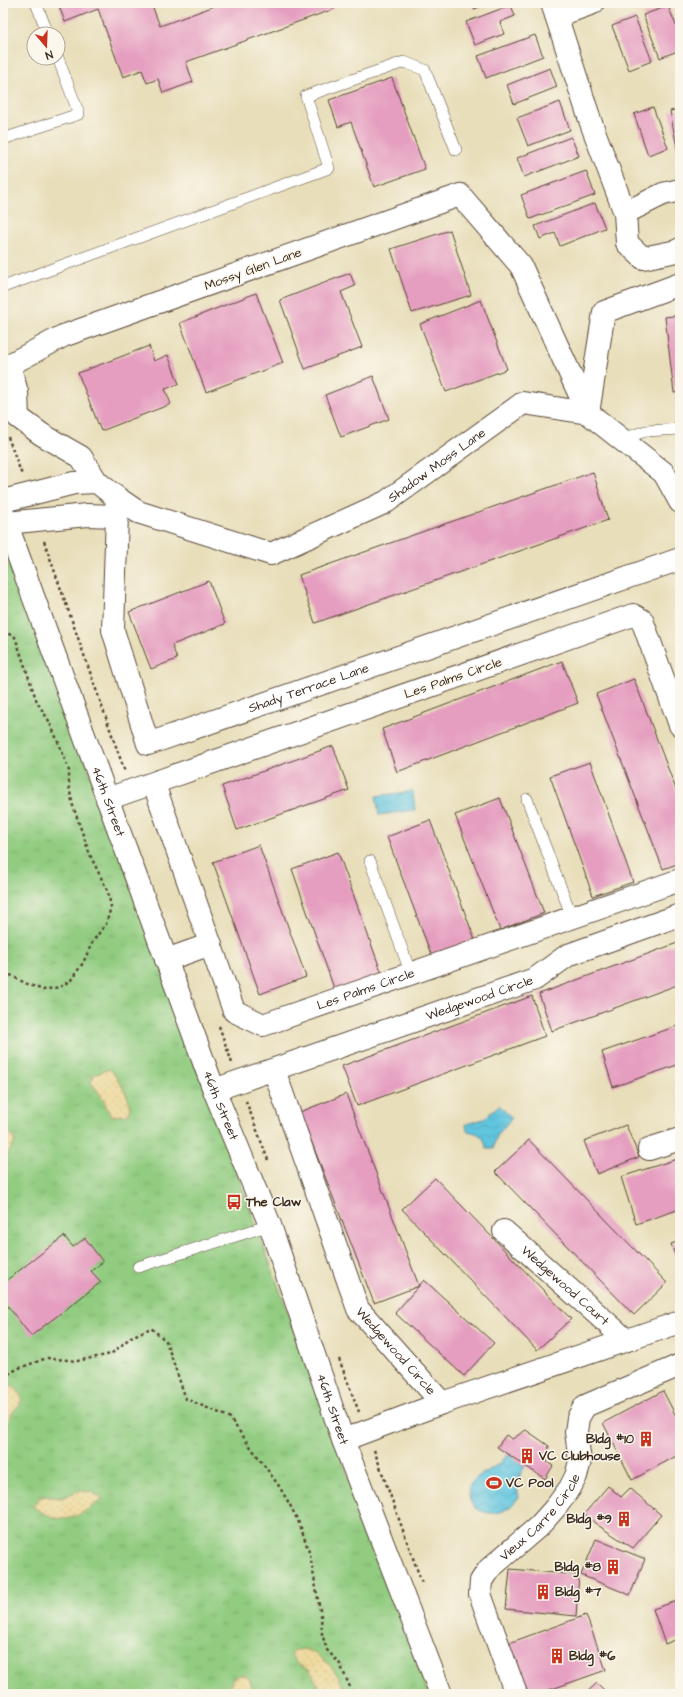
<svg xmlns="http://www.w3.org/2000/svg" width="683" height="1697" viewBox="0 0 683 1697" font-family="'Architects Daughter',sans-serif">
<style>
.grass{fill:url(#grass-tufts);stroke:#667b4f}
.sand{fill:url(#sand-dots);stroke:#94825e}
.water{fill:url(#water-waves);stroke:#4e787e}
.building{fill:#e59ec0}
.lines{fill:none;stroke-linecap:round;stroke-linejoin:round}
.service-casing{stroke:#554535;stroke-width:12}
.minor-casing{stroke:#554535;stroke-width:24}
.tertiary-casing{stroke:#554535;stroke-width:24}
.path{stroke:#554535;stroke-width:2.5;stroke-dasharray:3 3;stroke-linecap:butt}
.service{stroke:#fff;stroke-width:11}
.minor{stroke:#fff;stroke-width:22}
.tertiary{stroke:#fff;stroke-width:22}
.labels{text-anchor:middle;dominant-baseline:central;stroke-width:3;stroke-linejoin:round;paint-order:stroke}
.street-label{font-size:13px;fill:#3b2a1e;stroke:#fbf7ec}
.poi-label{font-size:13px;font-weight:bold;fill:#3b2a1e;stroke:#fbf7ec;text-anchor:start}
</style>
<defs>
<pattern id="grass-tufts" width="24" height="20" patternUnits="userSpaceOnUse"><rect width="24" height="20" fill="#91cc80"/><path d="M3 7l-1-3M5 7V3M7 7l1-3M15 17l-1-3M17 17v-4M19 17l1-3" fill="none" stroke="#7eaf6e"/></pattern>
<pattern id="sand-dots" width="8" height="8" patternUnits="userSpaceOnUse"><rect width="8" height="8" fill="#eeda9e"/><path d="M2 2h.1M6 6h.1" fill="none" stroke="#cdbb88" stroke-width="1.8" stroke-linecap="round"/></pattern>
<pattern id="water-waves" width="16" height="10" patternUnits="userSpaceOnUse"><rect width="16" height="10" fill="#61c5df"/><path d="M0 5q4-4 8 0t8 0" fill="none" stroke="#55a9bf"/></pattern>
</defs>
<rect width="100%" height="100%" fill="#fbf7ec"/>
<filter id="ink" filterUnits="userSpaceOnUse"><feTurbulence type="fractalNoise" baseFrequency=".025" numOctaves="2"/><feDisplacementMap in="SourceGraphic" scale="8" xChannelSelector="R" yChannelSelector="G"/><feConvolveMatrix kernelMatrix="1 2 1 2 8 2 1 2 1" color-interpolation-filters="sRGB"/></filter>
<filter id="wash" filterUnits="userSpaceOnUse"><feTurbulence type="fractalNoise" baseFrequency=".012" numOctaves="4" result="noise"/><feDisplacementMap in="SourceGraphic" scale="16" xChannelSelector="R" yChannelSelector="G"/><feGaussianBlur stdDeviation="0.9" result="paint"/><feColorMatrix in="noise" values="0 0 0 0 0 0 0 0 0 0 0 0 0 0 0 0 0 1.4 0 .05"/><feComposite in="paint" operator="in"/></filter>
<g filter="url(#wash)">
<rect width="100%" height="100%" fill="#e8deba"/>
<!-- grass -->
<path class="grass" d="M 3,536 L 428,1694 L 3,1694 Z"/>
<!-- sand -->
<path class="sand" d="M 109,1069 C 115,1073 130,1098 130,1106 C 130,1109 128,1113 127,1115 L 112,1116 L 107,1109 L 104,1100 L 91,1082 L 94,1075 Z
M 6,1130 L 12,1135 L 15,1142 L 3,1161 L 3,1131 Z
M 12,1385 C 32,1403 15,1404 10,1417 C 7,1423 6,1429 3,1435 L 3,1388 Z
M 77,1491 L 92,1492 L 103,1499 C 74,1519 65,1528 32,1506 L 42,1496 L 62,1498 Z
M 304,1649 C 325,1656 340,1673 345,1694 L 323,1694 C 318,1688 318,1684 314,1677 C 308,1665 296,1669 291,1653 L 295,1650 Z
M 239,1675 L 247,1676 L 251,1682 L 251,1694 L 229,1694 L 232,1679 Z"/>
<!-- water -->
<path class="water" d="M 413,791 L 415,810 L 379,815 L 376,796 Z
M 499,1105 L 512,1118 C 503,1128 495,1135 493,1149 L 486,1149 C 485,1136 479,1133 467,1131 L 466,1124 L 484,1119 Z
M 508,1454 L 525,1466 L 516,1483 L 519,1497 C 514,1503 510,1508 503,1511 C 489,1517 467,1510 469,1492 C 469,1489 470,1485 471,1483 C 478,1475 489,1471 497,1465 C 501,1462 504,1458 508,1454 Z"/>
<g id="blocks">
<!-- building -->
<path class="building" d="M 67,3 L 151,3 L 160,26 L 223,3 L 332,3 L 334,9 L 186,62 L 193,82 L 163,93 L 158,79 L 147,83 L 142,70 L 123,77 L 98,9 L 65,22 L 59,6 Z
M 472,3 L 490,3 L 474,9 Z
M 511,5 L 515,16 L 500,22 L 504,34 L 475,45 L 466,22 Z
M 668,6 L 680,35 L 680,50 L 660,58 L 643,15 Z
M 635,17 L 652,61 L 629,70 L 612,26 Z
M 535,35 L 543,56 L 486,78 L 478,56 Z
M 550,68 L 557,87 L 514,104 L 507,85 Z
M 392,78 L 425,169 L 374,187 L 351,122 L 338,127 L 329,100 Z
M 560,102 L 570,130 L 528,146 L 517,118 Z
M 653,107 L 668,148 L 648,155 L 634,114 Z
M 680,109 L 680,159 L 679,159 L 670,111 Z
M 571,137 L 579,156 L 524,177 L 517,158 Z
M 586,171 L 595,195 L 530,219 L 521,195 Z
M 595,203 L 605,228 L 560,246 L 555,233 L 540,239 L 535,226 Z
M 450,230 L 471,295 L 412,313 L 391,249 Z
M 350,273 L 355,286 L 341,292 L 362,347 L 305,369 L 280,300 Z
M 256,293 L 283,363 L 206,392 L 180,323 Z
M 481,300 L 507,369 L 446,392 L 420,324 Z
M 680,315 L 680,392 L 674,393 L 665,317 Z
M 149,346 L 154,361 L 168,355 L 179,384 L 165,389 L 171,404 L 101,431 L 78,373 Z
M 373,376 L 389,419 L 341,437 L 325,395 Z
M 593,472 L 608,520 L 315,623 L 299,575 Z
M 209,581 L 225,624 L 172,645 L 177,659 L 151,669 L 129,612 Z
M 562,661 L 578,703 L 397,772 L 382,729 Z
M 634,679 L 680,800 L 680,863 L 663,869 L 596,694 Z
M 333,746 L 349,790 L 237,830 L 222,786 Z
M 590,762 L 633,882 L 593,896 L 550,776 Z
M 500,798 L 544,913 L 500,930 L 455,815 Z
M 430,820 L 475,940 L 432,957 L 387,837 Z
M 259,845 L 306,977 L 260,994 L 213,862 Z
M 338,852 L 382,974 L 335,991 L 292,869 Z
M 680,942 L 680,984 L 552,1031 L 539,994 Z
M 532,996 L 545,1036 L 357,1106 L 342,1066 Z
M 680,1025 L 680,1064 L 613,1087 L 602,1052 Z
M 346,1094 L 419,1286 L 374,1303 L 300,1112 Z
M 626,1125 L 639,1157 L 597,1174 L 584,1141 Z
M 529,1140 L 667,1283 L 634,1315 L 495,1172 Z
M 680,1158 L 680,1209 L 636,1224 L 621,1177 Z
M 435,1178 L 571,1319 L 537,1350 L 402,1209 Z
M 64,1236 L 73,1247 L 85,1238 L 103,1262 L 91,1271 L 101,1282 L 31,1336 L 3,1300 L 3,1283 Z
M 680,1241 L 680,1269 L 671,1244 Z
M 424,1280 L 494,1343 L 464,1376 L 395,1313 Z
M 663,1391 L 680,1424 L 680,1454 L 632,1480 L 603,1423 Z
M 526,1430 L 549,1446 L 547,1462 L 553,1466 L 545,1479 L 497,1447 L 506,1435 L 512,1439 Z
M 608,1486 L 621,1497 L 630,1488 L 661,1515 L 633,1548 L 596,1524 L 584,1514 Z
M 596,1539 L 645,1559 L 630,1595 L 581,1575 Z
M 510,1569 L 579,1575 L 576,1616 L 506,1609 Z
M 680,1600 L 680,1638 L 665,1644 L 653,1609 Z
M 586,1615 L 606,1670 L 538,1694 L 528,1694 L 509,1643 Z
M 597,1683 L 608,1694 L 585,1694 Z"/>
</g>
</g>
<g filter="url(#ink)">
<use href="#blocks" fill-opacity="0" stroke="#554535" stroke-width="1"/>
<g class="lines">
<defs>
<path id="service" d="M 36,3 L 48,34
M 3,139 L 79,114 L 58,58
M 3,287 L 329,168 L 306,96 L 404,62 L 425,70 L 456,150
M 621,439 L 646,431 L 680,429
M 527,799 L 572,917
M 370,861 L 411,974
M 138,1267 L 270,1225"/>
<g id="minor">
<path d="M 552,3 L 591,123 L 625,213 L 627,243 L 643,258 L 677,251 L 680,249"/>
<path d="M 557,16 L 593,3"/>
<path d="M 625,213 L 663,194 L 680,190"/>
<path d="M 588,413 L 604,312 L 680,284"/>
<path id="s1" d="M 116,497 L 138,512 L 271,554 L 386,502 L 523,403 L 588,413"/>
<path d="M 3,501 L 74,483 L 97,482"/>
<path id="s2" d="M 680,502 L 664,473 L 588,413 L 521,266 L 460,195 L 63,336 L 9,365 L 17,392 L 18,417 L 41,434 L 81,457 L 97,482 L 116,497 L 117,516 L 113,630 L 148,744 L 680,559"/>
<path d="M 6,523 L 87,515 L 117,516"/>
<path id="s3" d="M 680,725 L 642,620 L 633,615 L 159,781 L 156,790 L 234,1011 L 263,1025 L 680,880"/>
<path d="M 107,799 L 159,781"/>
<path d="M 166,960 L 211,944"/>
<path id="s4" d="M 274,1070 L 358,1309 L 442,1403"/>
<path id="s5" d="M 214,1090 L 535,979 L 568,955 L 680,915"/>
<path d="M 649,1149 L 680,1139"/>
<path id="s6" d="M 504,1231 L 626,1340"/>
<path d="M 343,1440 L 442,1403 L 680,1322"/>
<path id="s7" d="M 516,1694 L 480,1594 L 481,1581 L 489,1569 L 539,1526 L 556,1507 L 570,1488 L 576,1476 L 580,1461 L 576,1432 L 578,1418 L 585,1406 L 680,1365"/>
</g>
<g id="tertiary">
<path id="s8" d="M 3,514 L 214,1090 L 270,1225 L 343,1440 L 441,1694"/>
</g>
</defs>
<!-- service casing -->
<use href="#service" class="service-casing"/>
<!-- minor casing -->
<use href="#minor" class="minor-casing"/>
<!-- tertiary casing -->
<use href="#tertiary" class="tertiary-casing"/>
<!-- path -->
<path class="path" d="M 8,437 L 22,475
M 44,541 L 125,772
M 3,631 L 15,637 L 37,702 L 49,721 L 60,746 L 69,771 L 69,787 L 73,806 L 90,855 L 108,892 L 111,907 L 106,924 L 93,941 L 83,963 L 71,980 L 60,987 L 43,990 L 25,983 L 3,971
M 219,1026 L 232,1063
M 246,1101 L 268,1160
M 339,1359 L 359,1412
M 3,1377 L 19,1368 L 47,1358 L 77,1361 L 111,1354 L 131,1337 L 151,1328 L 166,1341 L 186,1399 L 229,1417 L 279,1486 L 290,1505 L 300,1525 L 310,1555 L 321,1616 L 322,1634 L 327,1650 L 340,1664 L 353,1694
M 374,1450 L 422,1583"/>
<!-- service -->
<use href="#service" class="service"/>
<!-- minor -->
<use href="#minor" class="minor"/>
<!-- tertiary -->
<use href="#tertiary" class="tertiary"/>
</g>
</g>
<!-- icons -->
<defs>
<symbol id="bus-bare" viewBox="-9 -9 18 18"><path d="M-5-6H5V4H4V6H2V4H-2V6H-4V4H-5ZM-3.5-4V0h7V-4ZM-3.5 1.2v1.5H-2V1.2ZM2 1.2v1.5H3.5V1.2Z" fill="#c8321e" stroke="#fbf7ec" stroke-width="2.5" paint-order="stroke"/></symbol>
<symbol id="building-bare" viewBox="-9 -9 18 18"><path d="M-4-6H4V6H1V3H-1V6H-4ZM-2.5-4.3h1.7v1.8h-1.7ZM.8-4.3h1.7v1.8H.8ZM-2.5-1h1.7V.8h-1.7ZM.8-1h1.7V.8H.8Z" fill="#c8321e" stroke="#fbf7ec" stroke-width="2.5" paint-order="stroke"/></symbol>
<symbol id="stadium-bare" viewBox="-9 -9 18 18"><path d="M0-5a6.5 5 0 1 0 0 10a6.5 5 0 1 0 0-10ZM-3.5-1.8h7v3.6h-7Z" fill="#c8321e" stroke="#fbf7ec" stroke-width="2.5" paint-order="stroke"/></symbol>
</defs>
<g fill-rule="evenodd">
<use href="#bus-bare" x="223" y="1191" width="22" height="22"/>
<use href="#building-bare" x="635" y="1428" width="22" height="22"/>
<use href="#building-bare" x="516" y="1445" width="22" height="22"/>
<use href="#stadium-bare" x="483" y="1472" width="22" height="22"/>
<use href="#building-bare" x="613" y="1508" width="22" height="22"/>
<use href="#building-bare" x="602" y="1556" width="22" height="22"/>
<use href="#building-bare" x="532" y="1581" width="22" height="22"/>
<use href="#building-bare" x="546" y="1645" width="22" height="22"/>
</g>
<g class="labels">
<!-- street labels -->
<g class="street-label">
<text transform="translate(253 269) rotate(-20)">Mossy Glen Lane</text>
<text stroke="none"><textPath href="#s1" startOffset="355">Shadow Moss Lane</textPath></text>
<text transform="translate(453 678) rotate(-19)">Les Palms Circle</text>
<text stroke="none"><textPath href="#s2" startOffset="1472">Shady Terrace Lane</textPath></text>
<text stroke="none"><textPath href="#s8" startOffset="306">46th Street</textPath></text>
<text stroke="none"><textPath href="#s3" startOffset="1009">Les Palms Circle</textPath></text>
<text stroke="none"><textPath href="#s5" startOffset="281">Wedgewood Circle</textPath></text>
<text stroke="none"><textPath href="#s8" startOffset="630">46th Street</textPath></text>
<text stroke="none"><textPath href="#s6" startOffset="82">Wedgewood Court</textPath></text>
<text stroke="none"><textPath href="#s4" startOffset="310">Wedgewood Circle</textPath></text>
<text stroke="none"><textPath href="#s8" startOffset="954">46th Street</textPath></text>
<text stroke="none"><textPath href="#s7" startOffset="207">Vieux Carre Circle</textPath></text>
</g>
<!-- poi labels -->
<g class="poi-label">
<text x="246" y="1202">The Claw</text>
<text x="634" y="1439" text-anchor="end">Bldg #10</text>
<text x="539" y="1456">VC Clubhouse</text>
<text x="506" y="1483">VC Pool</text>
<text x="612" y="1519" text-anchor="end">Bldg #9</text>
<text x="601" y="1567" text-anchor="end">Bldg #8</text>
<text x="555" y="1592">Bldg #7</text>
<text x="569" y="1656">Bldg #6</text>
</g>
</g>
<!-- margin -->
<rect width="683" height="1697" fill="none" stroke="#fbf7ec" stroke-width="16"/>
<!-- north arrow -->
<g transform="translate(46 46) rotate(161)"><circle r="19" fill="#fbf7ec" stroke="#aea59a"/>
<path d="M0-3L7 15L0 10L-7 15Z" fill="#c8321e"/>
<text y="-6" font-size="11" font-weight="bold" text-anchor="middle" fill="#3b2a1e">N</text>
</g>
</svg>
